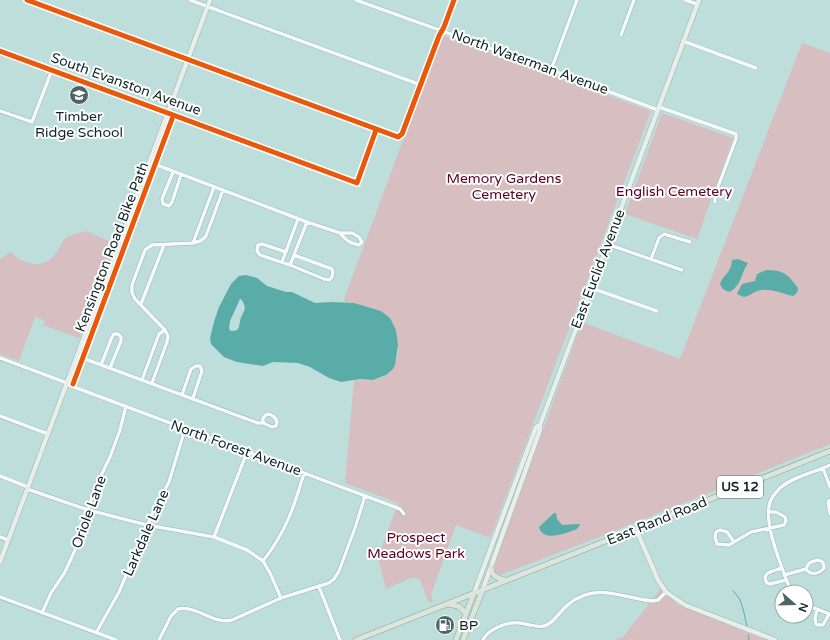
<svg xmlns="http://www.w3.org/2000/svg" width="830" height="640" viewBox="0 0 830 640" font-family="'Varela Round',sans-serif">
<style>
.green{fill:#d6bec1}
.water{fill:#59aca8;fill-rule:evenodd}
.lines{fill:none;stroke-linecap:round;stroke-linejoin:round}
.stream{stroke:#59aca8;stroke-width:1}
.minor-casing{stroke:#98b2b0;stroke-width:4.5}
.secondary-casing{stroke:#98b2b0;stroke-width:5.5}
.primary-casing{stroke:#8aa191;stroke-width:6}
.minor{stroke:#f5fafa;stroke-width:3.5}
.secondary{stroke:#e8efeb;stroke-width:4.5}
.primary{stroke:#dce5dc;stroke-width:5}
.cycleway-casing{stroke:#fff;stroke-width:8}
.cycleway{stroke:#e8590c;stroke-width:5}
.labels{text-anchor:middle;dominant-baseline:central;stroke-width:4;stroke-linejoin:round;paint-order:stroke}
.shield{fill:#fff;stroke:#576766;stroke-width:1}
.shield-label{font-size:13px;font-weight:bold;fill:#0f2625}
.street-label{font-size:14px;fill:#0f2625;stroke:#fff}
.poi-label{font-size:14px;fill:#0f2625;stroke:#fff}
.park-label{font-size:14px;fill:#5e001f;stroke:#fff}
</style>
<rect width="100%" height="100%" fill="#bddedb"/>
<!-- green -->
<path class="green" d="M 442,35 L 651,111 L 490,538 L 456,525 L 431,595 L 433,601 L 429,603 L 420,580 L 413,577 L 386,589 L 378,558 L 398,503 L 345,483 L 354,380 C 360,379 367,381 373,380 C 403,376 402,339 390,319 L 354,303 L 343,302 Z
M 802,43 L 830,53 L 830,444 L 612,532 L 500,575 L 495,572 L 493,569 L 582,322 L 680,359 Z
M 662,113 L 733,138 L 697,239 L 625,214 Z
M 86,231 L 109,241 L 113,249 L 79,338 L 43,325 L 45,321 L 35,317 L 19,361 L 0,354 L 0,259 L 11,252 C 24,266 45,270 57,252 C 60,248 61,242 65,239 C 71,234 79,233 86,231 Z
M 661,588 L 678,605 L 766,640 L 615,640 L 623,637 Z"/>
<!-- water -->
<path class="water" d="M 738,259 L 748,263 C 740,275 743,283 730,292 C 725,291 722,289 720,284 C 724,273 731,274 732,260 Z
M 766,270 C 783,270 788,274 798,288 C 798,292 796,294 793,296 C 781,293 768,287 757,291 C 752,293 749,296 744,297 L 737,294 L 742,284 L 755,281 L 757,274 Z
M 246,275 L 257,278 L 267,286 L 286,292 L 292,292 L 315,303 L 331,302 L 354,303 L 381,311 L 390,318 L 396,330 L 398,345 L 395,365 L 393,369 L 386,375 L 373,380 L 360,379 L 341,382 L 329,378 L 310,367 L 298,363 L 273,362 L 263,366 L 237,362 L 224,357 L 211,344 L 210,338 L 214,322 L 219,307 L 231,284 L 239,276 ZM 240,299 L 241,299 C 249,310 242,311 240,321 C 239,328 239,331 231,331 L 229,329 L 230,321 Z
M 554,513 L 556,513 L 557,519 L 562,525 L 579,524 L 580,525 L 577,529 C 566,533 543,543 539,527 Z"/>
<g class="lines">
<!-- stream -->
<path class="stream" d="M 733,591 C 743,599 744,615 747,627
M 748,635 L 749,640"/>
<defs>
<path id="minor" d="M 27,0 L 398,137 L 402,134 L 439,36 L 444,27 L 454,0
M 190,0 L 421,85
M 356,0 L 551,70 L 658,110
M 685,0 L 697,4
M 621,35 L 634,0
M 683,41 L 756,68
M 0,51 L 357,183 L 376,130
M 551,70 L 577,0
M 659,107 L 736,134 L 736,139 L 715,195 L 715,202
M 0,111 L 32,122 L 52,70
M 149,162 L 307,222 L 340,233 L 352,233 L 359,237 L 362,242 L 359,245 C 350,244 346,240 340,233
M 173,172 L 162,199 L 163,204 L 169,206 L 172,202 L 181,175
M 193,243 L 214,187
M 607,244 L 682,270
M 286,252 L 262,244 L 258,245 L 257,251 L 260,255 L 290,265 L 324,279 L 329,280 L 332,277 L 333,272 L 332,269 L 294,255
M 651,259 L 659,238 L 664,234 L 690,242
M 282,262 L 298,219
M 290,265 L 307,222
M 591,288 L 657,311
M 141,304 L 164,245
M 77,356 L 258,423 L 263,423 L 263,418 L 267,414 C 272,414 277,418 277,423 L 276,426 L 272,427 L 263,423
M 0,358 L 67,383
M 101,365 L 112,337 L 114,334 L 118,334 L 121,337 L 121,341 L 110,368
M 142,380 L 159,334 L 165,330
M 152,383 L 167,342 L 168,336 L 165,330 L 135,299 L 132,293 L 132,285 L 145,250 L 152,245 L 193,243 L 200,241 L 203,239 L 206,236 L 223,190
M 66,384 L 400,509 L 404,514
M 182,395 L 191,369 L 196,366 L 200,366 L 202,371 L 193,398
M 0,416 L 48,434
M 823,468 L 830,487
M 0,476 L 28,487
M 27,489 L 88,510 L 147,525 L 214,537 L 247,550 L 263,561 L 270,573 L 281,598
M 830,500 L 828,502 L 830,514
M 0,537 L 8,540
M 214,537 L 247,452
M 734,542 L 727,532 L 720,530 L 716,532 L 715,537 L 717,544 L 729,545 L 751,532 L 784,525 L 786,521 L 785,517 L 776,512 L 769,512
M 818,560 C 823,561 824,563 824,568 C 819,574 811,576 806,569 C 808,562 811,562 818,560 Z
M 263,561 C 285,533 294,508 304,473
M 782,568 C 774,571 760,572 767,583 L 770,584 L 786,580
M 784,575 L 806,569
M 319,587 L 340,640
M 791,592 C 783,570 765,529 769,506 C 770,499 775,493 780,488 C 792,477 815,472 830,465
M 0,597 L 116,640
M 806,605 L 830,614
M 817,609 L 815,619 L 816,624 L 819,625 L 823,625 L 829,614
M 42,613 L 51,593 L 65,572 L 75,550 L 95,488 L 110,457 L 120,430 L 126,406
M 96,633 L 119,592 L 153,512 L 169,482 L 185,429
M 159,640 L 171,616 L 178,609 C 197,605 213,625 232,620 L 281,598 L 329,583 L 334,579 L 339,571 L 355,528 L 365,496
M 483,640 C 488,629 508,621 520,623 C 528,624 536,628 544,626 C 555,623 560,610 569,604 C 596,582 622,598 652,601 L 658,600 L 666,592"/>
<path id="secondary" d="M 636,529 L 658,580 L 666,592 L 685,605 L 775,640
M 0,562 L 210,0
M 483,589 L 540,430 L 540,425 L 699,0
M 474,593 L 536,427 L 540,425"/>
<path id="primary" d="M 491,566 C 491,575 496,578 505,580
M 446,604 L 458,606 L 466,613
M 356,640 L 636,529 L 830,451
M 456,640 L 474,593
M 463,640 L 483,589"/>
</defs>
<!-- minor casing -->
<use href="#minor" class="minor-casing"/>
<!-- secondary casing -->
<use href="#secondary" class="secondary-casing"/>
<!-- primary casing -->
<use href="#primary" class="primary-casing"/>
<!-- minor -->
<use href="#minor" class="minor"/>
<!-- secondary -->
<use href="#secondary" class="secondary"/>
<!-- primary -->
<use href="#primary" class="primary"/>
<defs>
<path id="cycleway" d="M 27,0 L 398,137 L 402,134 L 439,36 L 444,27 L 454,0
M 0,51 L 357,183 L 376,130
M 73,384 L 172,119"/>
</defs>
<!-- cycleway casing -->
<use href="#cycleway" class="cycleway-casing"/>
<!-- cycleway -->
<use href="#cycleway" class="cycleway"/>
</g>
<!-- icons -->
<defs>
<symbol id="school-disc" viewBox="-11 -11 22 22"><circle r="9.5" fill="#4c6665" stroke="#fff"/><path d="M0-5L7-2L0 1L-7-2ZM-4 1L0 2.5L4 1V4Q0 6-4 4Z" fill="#fff"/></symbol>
<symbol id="fuel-disc" viewBox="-11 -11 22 22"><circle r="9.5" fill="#4c6665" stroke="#fff"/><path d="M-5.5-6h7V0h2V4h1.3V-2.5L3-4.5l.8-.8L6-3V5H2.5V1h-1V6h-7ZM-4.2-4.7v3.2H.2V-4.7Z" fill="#fff"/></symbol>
</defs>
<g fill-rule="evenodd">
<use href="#school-disc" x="68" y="84" width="22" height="22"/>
<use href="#fuel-disc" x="434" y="614" width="22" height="22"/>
</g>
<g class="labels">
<!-- shield labels -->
<rect class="shield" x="717" y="476" width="46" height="22" rx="3"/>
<g class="shield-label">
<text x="740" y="487">US 12</text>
</g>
<!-- street labels -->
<g class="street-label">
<text transform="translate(530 62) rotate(20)">North Waterman Avenue</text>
<text transform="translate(126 84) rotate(20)">South Evanston Avenue</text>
<text transform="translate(112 247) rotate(-69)">Kensington Road Bike Path</text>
<text transform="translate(598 269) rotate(-69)">East Euclid Avenue</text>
<text transform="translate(236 448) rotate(20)">North Forest Avenue</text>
<text transform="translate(89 512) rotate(-70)">Oriole Lane</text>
<text transform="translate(657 521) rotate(-22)">East Rand Road</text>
<text transform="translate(146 533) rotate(-66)">Larkdale Lane</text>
</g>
<!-- poi labels -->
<g class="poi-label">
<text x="79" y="116">Timber<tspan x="79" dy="16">Ridge School</tspan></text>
<text x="459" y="625" text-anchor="start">BP</text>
</g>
<!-- park labels -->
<g class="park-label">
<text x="504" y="178">Memory Gardens<tspan x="504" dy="16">Cemetery</tspan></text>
<text x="674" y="191">English Cemetery</text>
<text x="416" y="537">Prospect<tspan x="416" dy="16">Meadows Park</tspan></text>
</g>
</g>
<!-- north arrow -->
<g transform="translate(794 604) rotate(110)"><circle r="19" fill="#ffffff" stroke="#9fa8a8"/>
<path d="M0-3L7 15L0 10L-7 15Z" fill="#4c6665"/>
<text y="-6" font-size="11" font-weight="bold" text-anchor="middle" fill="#0f2625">N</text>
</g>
</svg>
